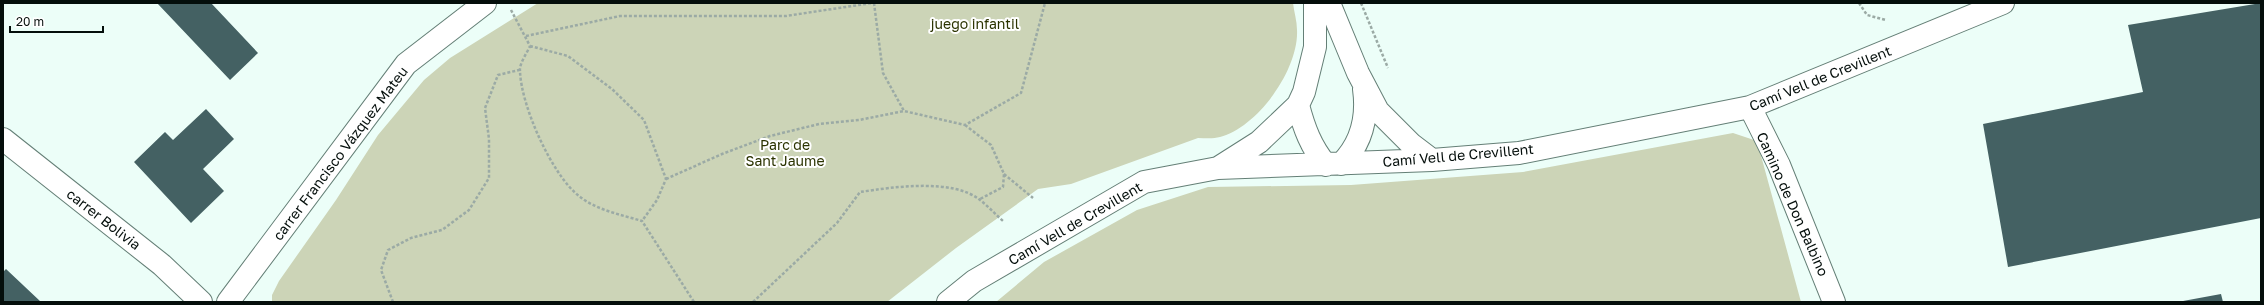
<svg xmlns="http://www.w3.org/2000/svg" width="2264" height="305" viewBox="0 0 2264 305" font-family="'Golos Text',sans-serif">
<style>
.green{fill:#ccd4b7}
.building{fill:#446163}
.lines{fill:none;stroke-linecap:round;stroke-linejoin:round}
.minor-casing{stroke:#647f76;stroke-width:24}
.path{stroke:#9baaa5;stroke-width:2.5;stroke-dasharray:3 2;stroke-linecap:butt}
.minor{stroke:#fff;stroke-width:22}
.labels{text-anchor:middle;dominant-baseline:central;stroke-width:4;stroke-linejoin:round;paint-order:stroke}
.park-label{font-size:14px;fill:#2b3300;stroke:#fff}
.street-label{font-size:14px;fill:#040e0b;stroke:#fff}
</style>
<rect width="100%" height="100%" fill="#ecfef8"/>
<!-- green -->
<path class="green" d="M 538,3 L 1293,3 C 1294,12 1297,21 1297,30 C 1299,69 1258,127 1220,137 C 1213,139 1205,138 1198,138 L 1071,184 L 1038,189 L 956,248 L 887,302 L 272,302 L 272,295 L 279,281 L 336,200 L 378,135 L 424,80 L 450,58 Z
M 1733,133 L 1757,141 L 1801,302 L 996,302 L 1044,262 L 1137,210 L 1208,187 L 1351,185 L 1523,172 Z"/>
<!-- building -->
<path class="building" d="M 157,3 L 211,3 L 258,53 L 230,80 Z
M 2261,3 L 2261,218 L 2008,267 L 1983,124 L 2143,92 L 2128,25 Z
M 206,109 L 234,139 L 203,169 L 224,191 L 191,223 L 134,162 L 165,132 L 173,140 Z
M 6,269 L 41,302 L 3,302 L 3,272 Z
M 2221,294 L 2223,302 L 2183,302 L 2183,301 Z"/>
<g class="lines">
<defs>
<path id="minor" d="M 1329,3 L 1358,73 L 1378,111 L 1411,144 L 1432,160
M 1298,105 C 1304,128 1311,147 1326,165
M 1750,107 L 1779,165 L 1834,302
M 3,139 L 162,265 L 201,302
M 1341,164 C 1362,143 1368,118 1364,89
M 1218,168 L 1259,142 L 1298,105 L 1304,92 L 1315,47 L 1315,3
M 228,302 L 406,64 L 485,3
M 948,302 L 974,281 L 1144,182 L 1218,168 L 1432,160 L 1519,153 L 1750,107 L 2003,3"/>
</defs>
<!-- minor casing -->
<use href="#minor" class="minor-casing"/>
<!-- path -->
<path class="path" d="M 874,3 L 883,73 L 904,111 L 965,125 L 1021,93 L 1045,3
M 1361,3 L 1388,68
M 1859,3 L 1867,15 L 1886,20
M 511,10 L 530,46 C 527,53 519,64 520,71 C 521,106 552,175 579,196 C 596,210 622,215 642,221 L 694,302
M 526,36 L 620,16 L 786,16 L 872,3
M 530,46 L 568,56 L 612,89 L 644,120 L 666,179 L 657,200 L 642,221
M 965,125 L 991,145 L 1004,174 L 1003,187 L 980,199
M 1004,174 L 1033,198
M 666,179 L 722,154 L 770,136 L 819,124 L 859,120 L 904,111
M 393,302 L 381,270 L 388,250 L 411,238 L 442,230 L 469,210 L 489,178 L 489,139 L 485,108 L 498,75 L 519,70
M 753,302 L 837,223 L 860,192 C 893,187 953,178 980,200 C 988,206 995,214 1003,221"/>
<!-- minor -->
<use href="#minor" class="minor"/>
</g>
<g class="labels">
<!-- park labels -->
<g class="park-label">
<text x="975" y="23">juego infantil</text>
<text x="785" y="144">Parc de<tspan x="785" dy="16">Sant Jaume</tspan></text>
</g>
<!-- street labels -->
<g class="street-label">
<text transform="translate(1820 78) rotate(-22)">Camí Vell de Crevillent</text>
<text transform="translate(340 153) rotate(-53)">carrer Francisco Vázquez Mateu</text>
<text transform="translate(1458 155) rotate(-5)">Camí Vell de Crevillent</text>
<text transform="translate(1793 204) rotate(66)">Camino de Don Balbino</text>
<text transform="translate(104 219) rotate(38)">carrer Bolivia</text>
<text transform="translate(1075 223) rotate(-30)">Camí Vell de Crevillent</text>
</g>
</g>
<!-- border -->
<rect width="2264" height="305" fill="none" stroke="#040e0b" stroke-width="8"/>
<!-- scale -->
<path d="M10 26v6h93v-6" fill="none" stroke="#040e0b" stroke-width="2"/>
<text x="16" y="26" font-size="12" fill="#040e0b" stroke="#ffffff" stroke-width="3" paint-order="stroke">20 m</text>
</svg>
